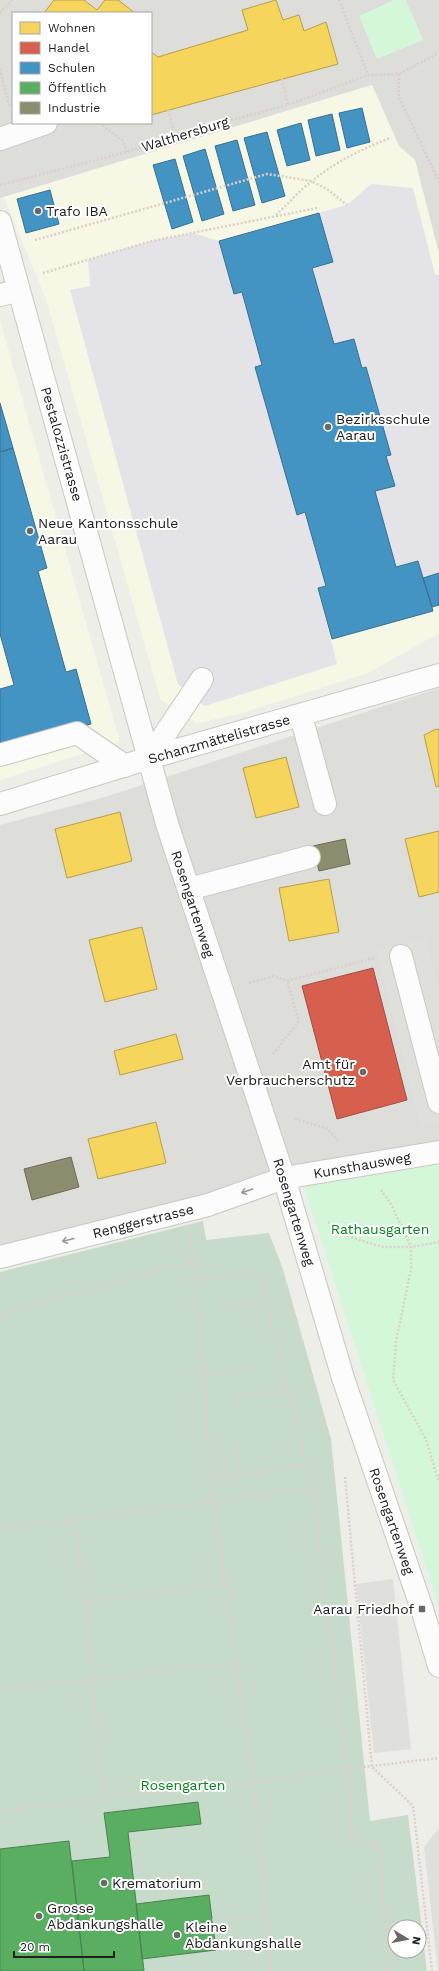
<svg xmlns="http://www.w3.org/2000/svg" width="439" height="1971" viewBox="0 0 439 1971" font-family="'Work Sans',sans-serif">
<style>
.residential{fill:#ddddda;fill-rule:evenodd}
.education{fill:#f6f7e5}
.cemetery{fill:#c6dbc9;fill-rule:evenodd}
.park{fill:#d5f7d9}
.parking{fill:#dfdfdc}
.plaza{fill:#e4e3e8}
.homes{fill:#f6d55c;stroke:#b69f4a}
.shops{fill:#d6604d;stroke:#9f4d40}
.schools{fill:#4393c3;stroke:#387092}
.public{fill:#5aae61;stroke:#49834e}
.industry{fill:#8c8c6e;stroke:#6c6c57}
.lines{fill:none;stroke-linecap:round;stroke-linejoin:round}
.minor-casing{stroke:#c7c7c5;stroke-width:24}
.path{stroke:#dccfca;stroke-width:2.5;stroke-dasharray:2 2;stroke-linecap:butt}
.minor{stroke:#fcfcfc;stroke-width:22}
.oneway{stroke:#999}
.poi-dot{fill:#686866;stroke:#fff;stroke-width:1.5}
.labels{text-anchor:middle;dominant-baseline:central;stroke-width:4;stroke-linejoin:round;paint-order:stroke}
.street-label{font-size:14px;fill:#202020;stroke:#fff}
.poi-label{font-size:14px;fill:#202020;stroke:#fff;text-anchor:start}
.park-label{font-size:14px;fill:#03851c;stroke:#fff}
</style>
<rect width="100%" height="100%" fill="#eeeee9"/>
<!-- residential -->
<path class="residential" d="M 0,0 L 439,0 L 439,254 L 415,160 L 399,146 L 372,85 L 0,198 ZM 13,13 L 151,13 L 151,123 L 13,123 Z
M 439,688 L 439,1152 L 0,1257 L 0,825 L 105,797 Z"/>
<!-- education -->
<path class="education" d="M 372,85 L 399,146 L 415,160 L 439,254 L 439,633 L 368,673 L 239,714 L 197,723 L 160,699 L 46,299 L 4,197 Z
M 0,320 L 120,742 L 0,780 Z"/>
<!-- cemetery -->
<path class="cemetery" d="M 203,1221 L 206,1240 L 269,1233 L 283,1269 L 331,1439 L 370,1821 L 408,1815 L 427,1971 L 0,1971 L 0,1272 ZM 395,1927 L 419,1927 L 419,1951 L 395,1951 Z"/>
<!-- park -->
<path class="park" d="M 394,0 L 406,0 L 423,40 L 377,59 L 359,16 Z
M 439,1157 L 439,1608 L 303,1183 Z"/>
<!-- parking -->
<path class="parking" d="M 426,939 L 439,990 L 439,1123 L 421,1127 L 377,951 Z
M 393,1579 L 411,1749 L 374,1753 L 356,1584 Z
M 439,1828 L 439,1971 L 438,1971 L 424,1847 Z"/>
<!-- plaza -->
<path class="plaza" d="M 371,184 L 413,188 L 435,274 L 439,275 L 439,573 L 423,578 L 418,561 L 396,567 L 375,491 L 395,486 L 386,456 L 391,455 L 366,367 L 362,368 L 354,339 L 334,344 L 312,268 L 333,262 L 319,213 L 347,205 Z
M 193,233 L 219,241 L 234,294 L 242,292 L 262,365 L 255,367 L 297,514 L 305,512 L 326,586 L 318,589 L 337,664 L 205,706 L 191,696 L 178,684 L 70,290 L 90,286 L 88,260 L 152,241 Z"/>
<!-- homes -->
<path class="homes" d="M 54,0 L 84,0 L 97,10 L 105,0 L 118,0 L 135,13 L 44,13 Z
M 276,0 L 283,20 L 299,15 L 304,31 L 326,22 L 338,64 L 151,115 L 151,52 L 158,57 L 248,30 L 242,10 Z
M 436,729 L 439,730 L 439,786 L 436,787 L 424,735 Z
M 286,757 L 299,807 L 256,818 L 243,768 Z
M 120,812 L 132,861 L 67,878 L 55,829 Z
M 439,831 L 439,892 L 419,897 L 405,839 Z
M 329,879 L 339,932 L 289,941 L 279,888 Z
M 142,927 L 157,989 L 105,1002 L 89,940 Z
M 176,1034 L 183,1059 L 120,1075 L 114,1051 Z
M 156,1122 L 166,1163 L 98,1179 L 88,1139 Z"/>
<!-- shops -->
<path class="shops" d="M 373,968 L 407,1100 L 337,1119 L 302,986 Z"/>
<!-- schools -->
<path class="schools" d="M 362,108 L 370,142 L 347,148 L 339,113 Z
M 332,114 L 340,150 L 316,156 L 308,120 Z
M 301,123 L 310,160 L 287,166 L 277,130 Z
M 267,132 L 285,196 L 262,203 L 244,138 Z
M 237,140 L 255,205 L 233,211 L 215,146 Z
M 205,149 L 224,214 L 202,221 L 183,156 Z
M 175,159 L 193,222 L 172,229 L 153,165 Z
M 50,190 L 59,224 L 26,233 L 17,199 Z
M 319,213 L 333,262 L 312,268 L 334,344 L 354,339 L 362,368 L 366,367 L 391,455 L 386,456 L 395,486 L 375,491 L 396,567 L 418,561 L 433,611 L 332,639 L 318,588 L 326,586 L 305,512 L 297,515 L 255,367 L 262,365 L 242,292 L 234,294 L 219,241 Z
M 0,403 L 13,448 L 0,452 Z
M 13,448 L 47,568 L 38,571 L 66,672 L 76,669 L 91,724 L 0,749 L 0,689 L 14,685 L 0,634 L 0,452 Z
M 439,573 L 439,605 L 432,607 L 423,578 Z"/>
<!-- public -->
<path class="public" d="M 198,1802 L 201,1824 L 128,1832 L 144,1971 L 84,1971 L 72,1861 L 110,1857 L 104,1813 Z
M 69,1841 L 84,1971 L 0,1971 L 0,1849 Z
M 209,1895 L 216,1950 L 142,1959 L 136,1904 Z"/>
<!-- industry -->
<path class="industry" d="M 345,839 L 350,864 L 319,871 L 313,846 Z
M 71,1157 L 79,1187 L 32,1200 L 24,1169 Z"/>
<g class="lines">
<defs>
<path id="minor" d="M 0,139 L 46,123
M 0,222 L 168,827 L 284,1178 L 343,1378 L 422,1609 L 439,1666
M 0,295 L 19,290
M 301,716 L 325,804
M 0,755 L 77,733 L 125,766
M 149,758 L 202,679
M 0,804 L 149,758 L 439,675
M 189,889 L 309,857
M 401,956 L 439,1102
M 0,1257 L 208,1205 L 284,1178 L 439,1152"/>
</defs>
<!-- minor casing -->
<use href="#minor" class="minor-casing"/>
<!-- path -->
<path class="path" d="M 339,0 L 368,75 L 399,74 L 439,53
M 0,13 L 12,0
M 0,69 L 9,106
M 399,74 L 399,97 L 439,182
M 282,79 L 288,105
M 168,110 L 175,135
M 99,123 L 123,141 L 127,152
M 0,185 L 127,152 L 175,135 L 288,105 L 368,75
M 276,215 C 288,204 299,191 312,181 C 335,162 362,149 390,138
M 35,240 L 267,174 L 311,181 L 327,189 L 347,205
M 43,273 L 152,241 L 317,208
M 249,983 L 273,976 L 287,981 L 374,958
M 273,1054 L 299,1021 L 287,981
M 295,1119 L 326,1128 L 338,1140
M 381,1190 L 391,1204 L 411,1247 L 411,1269 L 396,1341 L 393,1380 L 426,1439 L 439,1483
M 328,1222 L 347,1236 L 382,1247 L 411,1247 L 439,1242
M 189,1238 L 195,1280 L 214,1503 L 254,1782 L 271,1971
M 221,1308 L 265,1301
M 0,1314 L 193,1262
M 203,1374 L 261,1368
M 233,1398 L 288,1391
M 235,1442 L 239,1475
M 345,1477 L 372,1767 L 413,1806 L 432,1971
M 212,1479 L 307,1465
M 76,1521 L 93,1680 L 236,1663
M 0,1530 L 313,1489
M 85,1602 L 226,1585
M 0,1691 L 93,1680 L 104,1799
M 0,1811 L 254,1782 L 347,1769 L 313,1489 L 258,1273 L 195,1280
M 212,1920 L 266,1914
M 389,1971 L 379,1841 L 353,1847 L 347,1769 L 439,1758"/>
<!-- minor -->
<use href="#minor" class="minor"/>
</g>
<!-- one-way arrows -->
<defs><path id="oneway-shaft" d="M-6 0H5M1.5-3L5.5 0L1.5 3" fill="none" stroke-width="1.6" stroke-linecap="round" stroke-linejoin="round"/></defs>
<g class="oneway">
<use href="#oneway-shaft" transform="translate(247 1191) rotate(161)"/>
<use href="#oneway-shaft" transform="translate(68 1240) rotate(166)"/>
</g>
<!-- markers -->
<g class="poi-dot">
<circle cx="38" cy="211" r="4"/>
<circle cx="328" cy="427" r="4"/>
<circle cx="30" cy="531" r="4"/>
<circle cx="363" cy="1072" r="4"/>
<rect x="418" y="1605" width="8" height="8" rx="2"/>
<circle cx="104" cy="1883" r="4"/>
<circle cx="39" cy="1916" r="4"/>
<circle cx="177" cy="1935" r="4"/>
</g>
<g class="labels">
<!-- street labels -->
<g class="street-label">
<text transform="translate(185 134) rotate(-17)">Walthersburg</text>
<text transform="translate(62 444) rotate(74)">Pestalozzistrasse</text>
<text transform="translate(219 739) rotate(-16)">Schanzmättelistrasse</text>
<text transform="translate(193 904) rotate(72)">Rosengartenweg</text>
<text transform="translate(362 1165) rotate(-10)">Kunsthausweg</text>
<text transform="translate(294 1212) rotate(73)">Rosengartenweg</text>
<text transform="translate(143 1221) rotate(-14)">Renggerstrasse</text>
<text transform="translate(392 1521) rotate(71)">Rosengartenweg</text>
</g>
<!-- poi labels -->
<g class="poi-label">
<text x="46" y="211">Trafo IBA</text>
<text x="336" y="419">Bezirksschule<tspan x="336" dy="16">Aarau</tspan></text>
<text x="38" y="523">Neue Kantonsschule<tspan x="38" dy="16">Aarau</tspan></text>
<text x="355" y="1064" text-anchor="end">Amt für<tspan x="355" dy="16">Verbraucherschutz</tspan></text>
<text x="414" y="1609" text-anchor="end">Aarau Friedhof</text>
<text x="112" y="1883">Krematorium</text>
<text x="47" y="1908">Grosse<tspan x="47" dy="16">Abdankungshalle</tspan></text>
<text x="185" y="1927">Kleine<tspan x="185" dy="16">Abdankungshalle</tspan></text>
</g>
<!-- park labels -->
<g class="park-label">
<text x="380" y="1229">Rathausgarten</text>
<text x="183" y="1785">Rosengarten</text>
</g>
</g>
<!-- legend -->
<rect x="12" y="12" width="140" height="112" fill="#ffffff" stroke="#a6a6a6"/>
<rect x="20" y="22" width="20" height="12" fill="#f6d55c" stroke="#a6a6a6"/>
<text x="48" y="32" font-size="12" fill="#202020">Wohnen</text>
<rect x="20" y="42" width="20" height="12" fill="#d6604d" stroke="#a6a6a6"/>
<text x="48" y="52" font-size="12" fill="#202020">Handel</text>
<rect x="20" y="62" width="20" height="12" fill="#4393c3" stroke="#a6a6a6"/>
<text x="48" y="72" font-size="12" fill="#202020">Schulen</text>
<rect x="20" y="82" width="20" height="12" fill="#5aae61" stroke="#a6a6a6"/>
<text x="48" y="92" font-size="12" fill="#202020">Öffentlich</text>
<rect x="20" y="102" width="20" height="12" fill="#8c8c6e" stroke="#a6a6a6"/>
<text x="48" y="112" font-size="12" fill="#202020">Industrie</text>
<!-- north arrow -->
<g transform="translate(407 1939) rotate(100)"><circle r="19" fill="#ffffff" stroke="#a6a6a6"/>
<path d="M0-3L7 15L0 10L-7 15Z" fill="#686866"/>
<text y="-6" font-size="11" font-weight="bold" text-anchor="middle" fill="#202020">N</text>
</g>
<!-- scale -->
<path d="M14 1951v6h100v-6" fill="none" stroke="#202020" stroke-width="2"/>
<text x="20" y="1951" font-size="12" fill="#202020" stroke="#ffffff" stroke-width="3" paint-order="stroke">20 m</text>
</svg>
